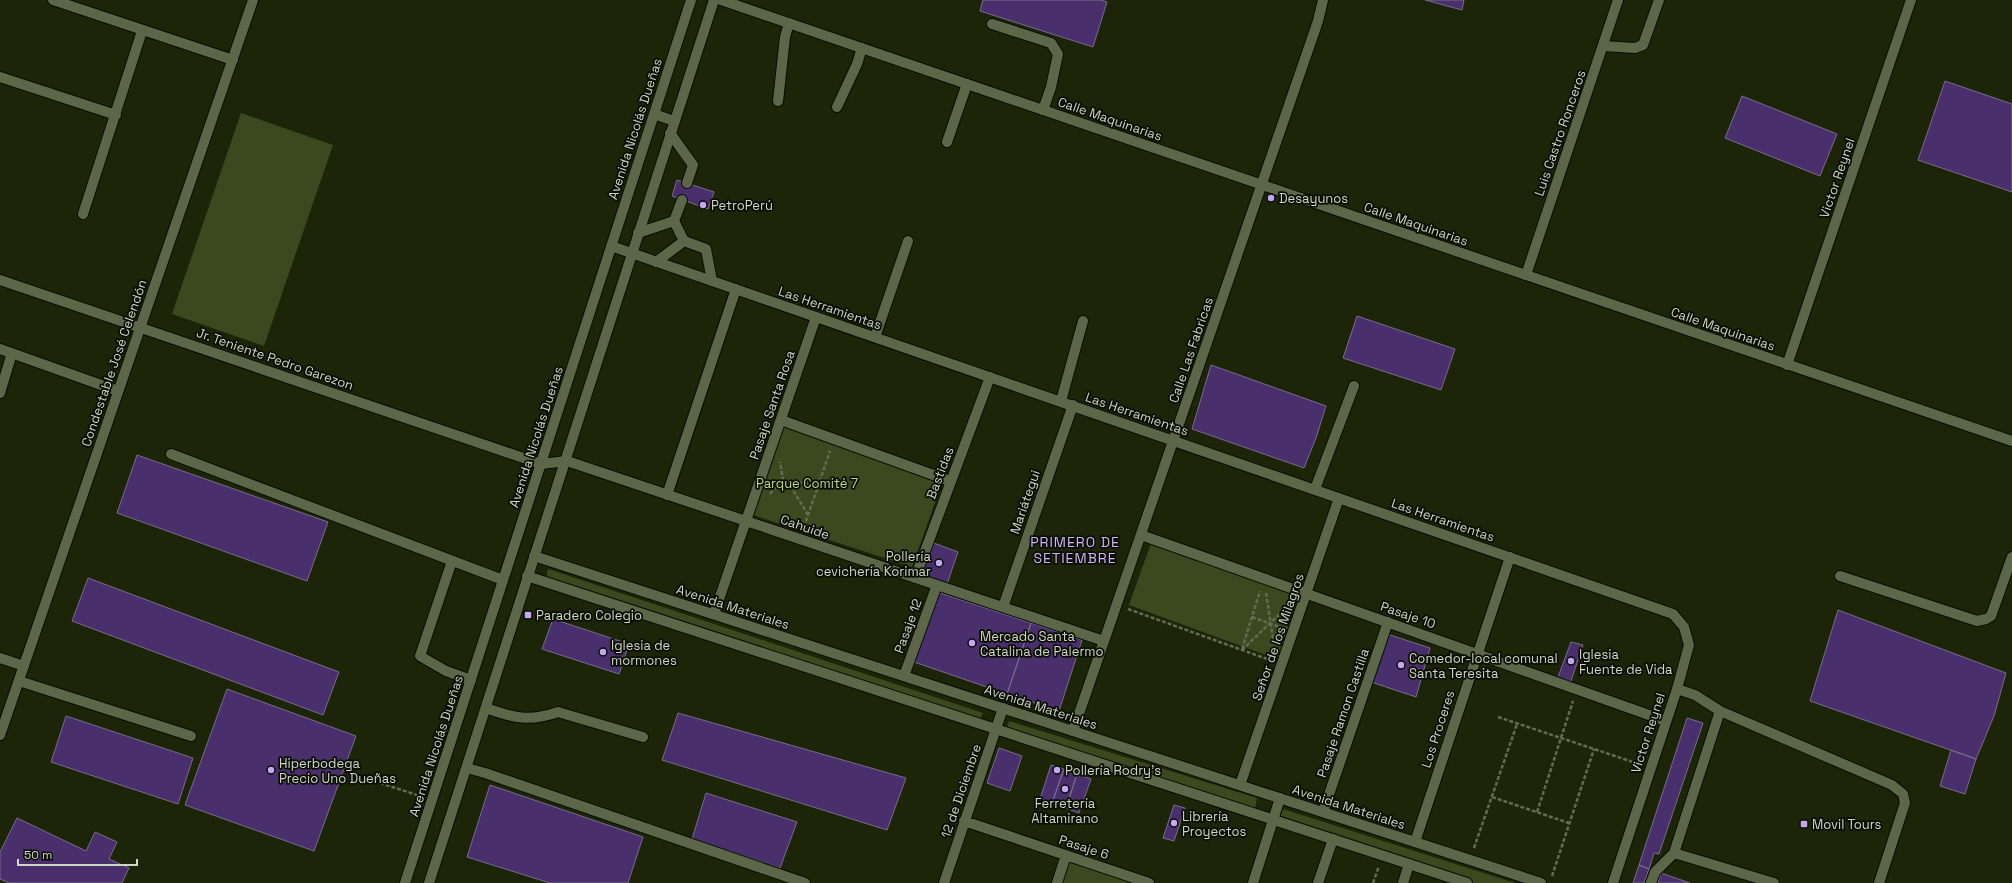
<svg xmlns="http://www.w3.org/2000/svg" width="2012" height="883" viewBox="0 0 2012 883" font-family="'Space Grotesk',sans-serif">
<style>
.green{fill:#3b491f}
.building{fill:#4a2f6d;stroke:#776c8b}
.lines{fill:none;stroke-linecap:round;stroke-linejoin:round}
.lane-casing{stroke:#070e00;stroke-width:12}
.street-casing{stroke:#070e00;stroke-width:12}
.secondary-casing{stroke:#070e00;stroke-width:12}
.path{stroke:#636c53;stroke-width:2.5;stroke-dasharray:4 2;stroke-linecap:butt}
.lane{stroke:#5b6748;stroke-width:10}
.street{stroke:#5b6748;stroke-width:10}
.secondary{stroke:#5b6748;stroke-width:10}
.poi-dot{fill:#c4a7f1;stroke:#090d03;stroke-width:1.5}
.labels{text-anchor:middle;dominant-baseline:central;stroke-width:3.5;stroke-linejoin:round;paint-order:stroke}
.street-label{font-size:13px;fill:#d0d7c5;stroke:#090d03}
.poi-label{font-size:13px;fill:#d0d7c5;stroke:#090d03;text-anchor:start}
.park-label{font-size:13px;fill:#bbdd78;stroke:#090d03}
.neighbourhood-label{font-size:14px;letter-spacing:1px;fill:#cfb4fa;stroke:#090d03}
</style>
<rect width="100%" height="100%" fill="#1c2508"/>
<!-- green -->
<path class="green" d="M 241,113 L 333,145 L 264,346 L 172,314 Z
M 777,422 L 942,483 L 912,567 L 747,513 Z
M 1151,543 L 1299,597 L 1277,659 L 1129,605 Z
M 548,569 L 983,713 L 978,724 L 546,580 Z
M 1009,721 L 1257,798 L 1254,814 L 1005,735 Z
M 1283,809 L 1515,883 L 1470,883 L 1279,821 Z
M 1068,860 L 1136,883 L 1060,883 Z"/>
<!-- building -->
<path class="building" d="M 983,0 L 1101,0 L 1107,2 L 1093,47 L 980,11 Z
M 1425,0 L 1464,0 L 1462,10 Z
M 1945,81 L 2012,104 L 2012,192 L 1918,160 Z
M 1742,96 L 1837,134 L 1820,176 L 1725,138 Z
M 677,180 L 714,192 L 708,209 L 672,196 Z
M 1357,316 L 1455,349 L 1441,390 L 1343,358 Z
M 1211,365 L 1326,406 L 1316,438 L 1304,468 L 1192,429 Z
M 137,455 L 328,522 L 307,581 L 117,513 Z
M 931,542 L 958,552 L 947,584 L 921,575 Z
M 88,578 L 339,672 L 323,715 L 72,621 Z
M 937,592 L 1031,623 L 1007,694 L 914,662 Z
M 1838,610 L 2006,673 L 1994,716 L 1976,759 L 1810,701 Z
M 553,619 L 629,644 L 619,674 L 542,649 Z
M 1031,623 L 1082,640 L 1059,711 L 1007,694 Z
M 1387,634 L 1430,648 L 1416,697 L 1371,682 Z
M 1571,642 L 1583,645 L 1571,681 L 1558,677 Z
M 227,689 L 356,736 L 314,851 L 185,805 Z
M 678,713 L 906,778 L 887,830 L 662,760 Z
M 66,716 L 193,758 L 178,804 L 51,762 Z
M 1687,718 L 1703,723 L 1659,854 L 1654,853 L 1649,869 L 1639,865 Z
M 999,748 L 1022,756 L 1010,791 L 987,783 Z
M 1951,750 L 1976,759 L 1965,794 L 1940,786 Z
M 1051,765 L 1064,769 L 1052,803 L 1040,799 Z
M 1064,769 L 1077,774 L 1066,808 L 1052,803 Z
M 1077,774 L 1091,779 L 1079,813 L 1066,808 Z
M 490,785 L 643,837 L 628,883 L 550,883 L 467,857 Z
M 706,793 L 797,822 L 780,868 L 692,839 Z
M 1174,805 L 1185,808 L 1174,841 L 1163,838 Z
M 17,818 L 86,851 L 95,832 L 117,842 L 109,859 L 129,868 L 122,883 L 9,883 L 0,879 L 0,852 Z
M 1639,865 L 1649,869 L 1644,883 L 1633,883 Z
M 1661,873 L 1690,883 L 1658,883 Z"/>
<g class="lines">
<defs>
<path id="lane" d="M 992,24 L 1051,43 L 1058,54 L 1051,87 L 1043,110
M 1603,46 L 1635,48 L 1643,45 L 1659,0
M 778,101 L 785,37 L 789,23
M 837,107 L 857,64 L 862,48
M 670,133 L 693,165 L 687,183
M 947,142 L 967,84
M 674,221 L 684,241
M 638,233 L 674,221 L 682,200
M 656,262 L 684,241 L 706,249 L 712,281
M 875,337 L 908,241
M 0,349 L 118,391
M 0,393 L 12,353
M 1061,401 L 1083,321
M 171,454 L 503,580
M 1315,489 L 1354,386
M 452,561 L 420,656 L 446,671 L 471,680
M 1840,576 L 1977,621 L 1986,619 L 1991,616 L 2012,557
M 0,658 L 24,666
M 19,681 L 191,736
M 1677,689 L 1695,695 L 1720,711 L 1892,785 L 1903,794 L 1905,803 L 1879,883
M 486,708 C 513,718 530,722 558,712 L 643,737
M 467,768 L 485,773 L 805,883
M 1674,853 L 1774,883
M 1651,883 L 1655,872 L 1674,853 L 1720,711"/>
<path id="street" d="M 53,0 L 233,60
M 0,77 L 116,115
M 83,214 L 142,31
M 611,246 L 1673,614 L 1684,627 L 1689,645 L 1677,689 L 1613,883
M 1526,275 L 1618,0
M 0,280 L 541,464 L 567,461 L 1104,641
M 1787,365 L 1911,0
M 781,420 L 950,481
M 667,495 L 736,289
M 1141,535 L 1666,721
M 915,578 L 990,377
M 1003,607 L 1073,405
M 714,614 L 816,317
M 904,676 L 937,585
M 1073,731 L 1318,21 L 1323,0
M 0,735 L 253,0
M 1240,785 L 1339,498
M 1323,812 L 1388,622
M 964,821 L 1149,883
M 1415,842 L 1510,557
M 944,883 L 1003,708
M 1057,883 L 1066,855
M 1253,883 L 1280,798
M 1318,883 L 1333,839
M 1403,883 L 1409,864"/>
<path id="secondary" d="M 721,0 L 2012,441
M 654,114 L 674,121
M 534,556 L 1541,883
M 527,576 L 1467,883
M 405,883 L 691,0
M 429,883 L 714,0"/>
</defs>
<!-- lane casing -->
<use href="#lane" class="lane-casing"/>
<!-- street casing -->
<use href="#street" class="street-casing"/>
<!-- secondary casing -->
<use href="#secondary" class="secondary-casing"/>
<!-- path -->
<path class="path" d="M 770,494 L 783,479 L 780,462
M 808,515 L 787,480 L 818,486
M 804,527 L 830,451
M 1266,593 L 1274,645
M 1128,609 L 1270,660
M 1252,617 L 1282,628
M 1242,649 L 1260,591
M 1242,650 L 1288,606
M 1498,717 L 1639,764
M 380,783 L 420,796
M 1492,797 L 1569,823
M 1537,812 L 1573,701
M 1474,848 L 1517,724
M 1552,876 L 1594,749
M 1373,883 L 1379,866"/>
<!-- lane -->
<use href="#lane" class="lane"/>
<!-- street -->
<use href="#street" class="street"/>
<!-- secondary -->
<use href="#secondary" class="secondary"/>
</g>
<!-- markers -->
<g class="poi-dot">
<circle cx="1271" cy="198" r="4"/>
<circle cx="703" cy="205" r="4"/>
<circle cx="939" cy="563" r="4"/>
<rect x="524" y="611" width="8" height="8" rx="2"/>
<circle cx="972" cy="643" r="4"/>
<circle cx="603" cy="652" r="4"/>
<circle cx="1571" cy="661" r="4"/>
<circle cx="1401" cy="665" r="4"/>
<circle cx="271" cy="770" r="4"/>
<circle cx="1057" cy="770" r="4"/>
<circle cx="1065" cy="789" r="4"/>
<circle cx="1174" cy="823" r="4"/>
<rect x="1800" y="820" width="8" height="8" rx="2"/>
</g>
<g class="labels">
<!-- street labels -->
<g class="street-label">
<text transform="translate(1110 119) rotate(19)">Calle Maquinarias</text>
<text transform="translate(635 129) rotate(-72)">Avenida Nicolás Dueñas</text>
<text transform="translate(1560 133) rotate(-71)">Luis Castro Ronceros</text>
<text transform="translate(1837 178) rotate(-71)">Victor Reynel</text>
<text transform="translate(1416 224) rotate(19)">Calle Maquinarias</text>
<text transform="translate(830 308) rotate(19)">Las Herramientas</text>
<text transform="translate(1723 329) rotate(19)">Calle Maquinarias</text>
<text transform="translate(1191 350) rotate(-71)">Calle Las Fabricas</text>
<text transform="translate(275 359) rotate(19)">Jr. Teniente Pedro Garezon</text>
<text transform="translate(114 363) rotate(-71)">Condestable José Celendón</text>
<text transform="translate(772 405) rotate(-71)">Pasaje Santa Rosa</text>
<text transform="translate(1137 414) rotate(19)">Las Herramientas</text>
<text transform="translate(536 437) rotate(-72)">Avenida Nicolás Dueñas</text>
<text transform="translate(940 473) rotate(-69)">Bastidas</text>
<text transform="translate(1025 502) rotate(-71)">Mariátegui</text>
<text transform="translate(1443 520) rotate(19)">Las Herramientas</text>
<text transform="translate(805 527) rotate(19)">Cahuide</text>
<text transform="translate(733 607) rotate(18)">Avenida Materiales</text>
<text transform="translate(1408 615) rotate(19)">Pasaje 10</text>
<text transform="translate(908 626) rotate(-70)">Pasaje 12</text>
<text transform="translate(1278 637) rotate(-71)">Señor de los Milagros</text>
<text transform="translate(1041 707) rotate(18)">Avenida Materiales</text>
<text transform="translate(1343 713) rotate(-71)">Pasaje Ramon Castilla</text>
<text transform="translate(1438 729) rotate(-72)">Los Proceres</text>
<text transform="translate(1648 733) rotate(-72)">Victor Reynel</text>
<text transform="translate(436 746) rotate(-72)">Avenida Nicolás Dueñas</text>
<text transform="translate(961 791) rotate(-71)">12 de Diciembre</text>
<text transform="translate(1349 807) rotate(18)">Avenida Materiales</text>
<text transform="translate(1084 847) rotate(18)">Pasaje 6</text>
</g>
<!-- poi labels -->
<g class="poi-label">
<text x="1279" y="198">Desayunos</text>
<text x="711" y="205">PetroPerú</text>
<text x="931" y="556" text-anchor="end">Pollería<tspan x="931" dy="15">cevichería Korimar</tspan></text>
<text x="536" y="615">Paradero Colegio</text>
<text x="980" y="636">Mercado Santa<tspan x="980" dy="15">Catalina de Palermo</tspan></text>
<text x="611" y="645">Iglesia de<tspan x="611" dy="15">mormones</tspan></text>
<text x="1579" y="654">Iglesia<tspan x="1579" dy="15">Fuente de Vida</tspan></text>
<text x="1409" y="658">Comedor-local comunal<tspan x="1409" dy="15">Santa Teresita</tspan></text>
<text x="279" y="763">Hiperbodega<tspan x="279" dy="15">Precio Uno Dueñas</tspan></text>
<text x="1065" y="770">Pollería Rodry's</text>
<text x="1065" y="803" text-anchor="middle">Ferretería<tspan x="1065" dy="15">Altamirano</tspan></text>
<text x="1182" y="816">Librería<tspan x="1182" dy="15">Proyectos</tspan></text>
<text x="1812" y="824">Movil Tours</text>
</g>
<!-- park labels -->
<g class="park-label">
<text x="807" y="483">Parque Comité 7</text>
</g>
<!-- neighbourhood labels -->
<g class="neighbourhood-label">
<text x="1075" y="542">PRIMERO DE<tspan x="1075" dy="16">SETIEMBRE</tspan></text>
</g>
</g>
<!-- scale -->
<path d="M18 859v6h119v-6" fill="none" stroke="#d0d7c5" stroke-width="2"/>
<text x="24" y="859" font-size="12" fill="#d0d7c5" stroke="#090d03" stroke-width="3" paint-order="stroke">50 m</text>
</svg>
